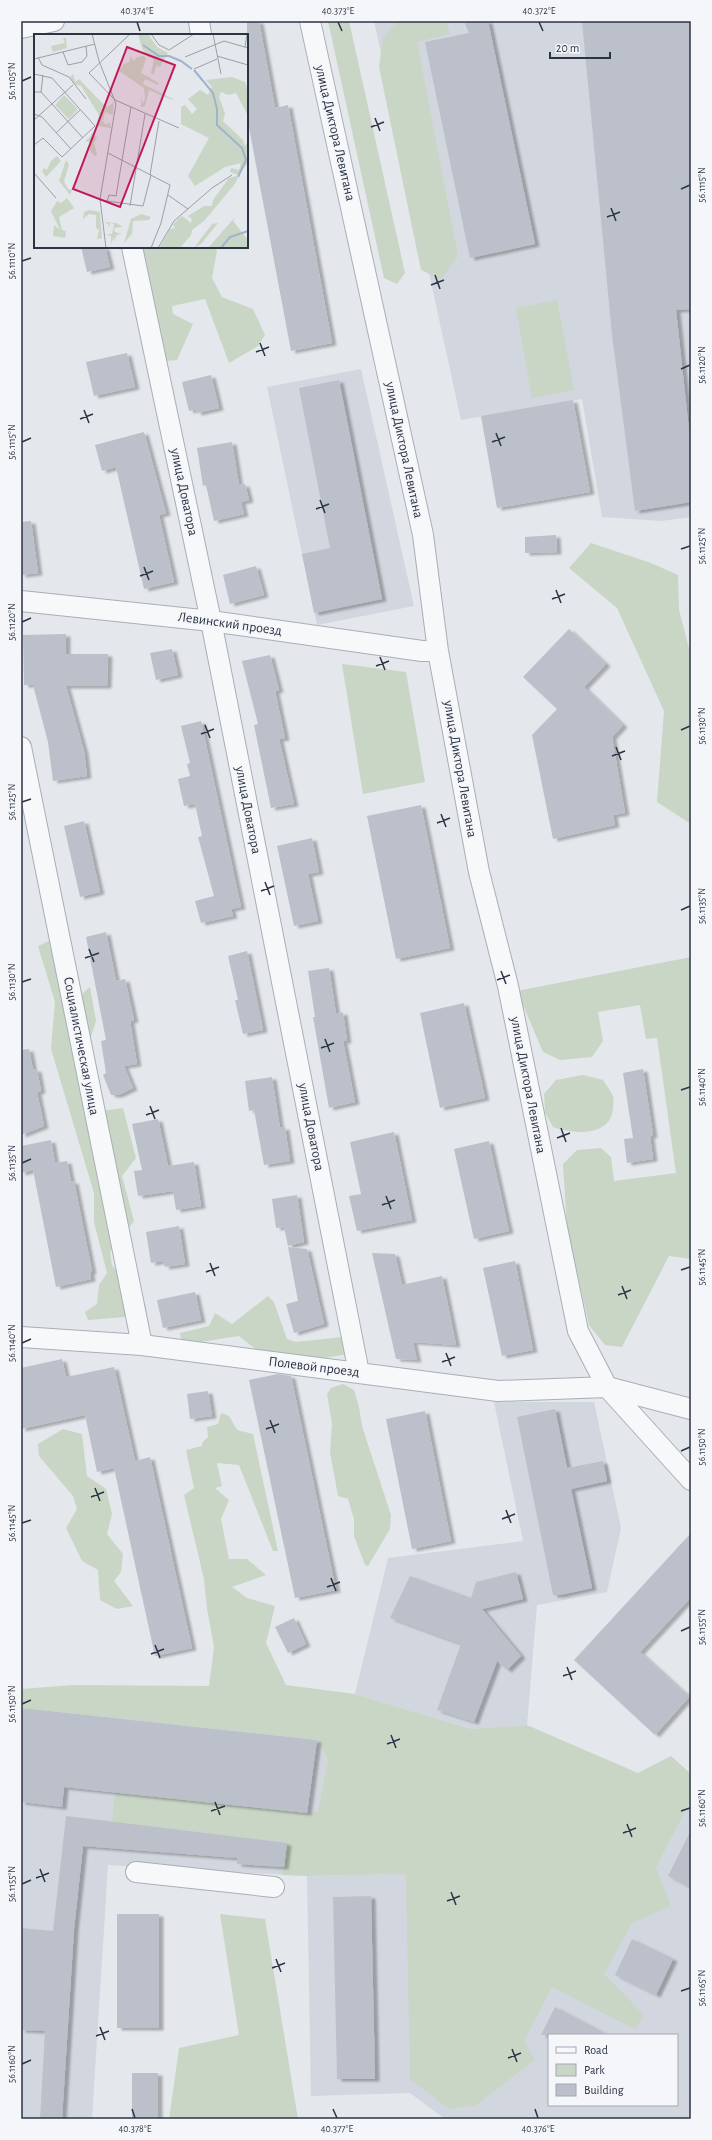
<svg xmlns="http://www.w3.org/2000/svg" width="712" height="2140" viewBox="0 0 712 2140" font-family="'Alegreya Sans',sans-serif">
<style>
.built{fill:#d2d6de;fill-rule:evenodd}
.green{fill:#c9d6c5}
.building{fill:#bbc0ca;filter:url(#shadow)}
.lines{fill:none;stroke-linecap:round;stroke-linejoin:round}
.minor-casing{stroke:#a9aeb7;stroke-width:22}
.minor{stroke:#f7f8fa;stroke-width:20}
.ticks{fill:none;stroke:#2b3445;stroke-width:1.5}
.labels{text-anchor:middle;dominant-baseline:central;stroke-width:4;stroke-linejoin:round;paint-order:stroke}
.street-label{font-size:14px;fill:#2b3445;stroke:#f4f6f9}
.inset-river{fill:none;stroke:#9fb4cc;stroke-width:2}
.inset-road{fill:none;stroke:#9a9fa9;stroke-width:1}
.view{fill:#c2185b;fill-opacity:0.15;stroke:#c2185b;stroke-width:2}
.inset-edge{fill:none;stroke:#2b3445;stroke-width:2}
.neatline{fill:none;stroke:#2b3445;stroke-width:1.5}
.ticks-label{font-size:10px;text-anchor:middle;fill:#2b3445}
</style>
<defs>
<filter id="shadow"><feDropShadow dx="4.5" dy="2.5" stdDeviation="1" flood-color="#0004"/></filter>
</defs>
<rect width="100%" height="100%" fill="#e4e7ec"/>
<!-- built -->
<path class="built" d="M 374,21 L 691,21 L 691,517 L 661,521 L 602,517 L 582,399 L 461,420 Z
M 361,369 L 414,606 L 317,625 L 267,387 Z
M 494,1402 L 594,1402 L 621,1528 L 607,1592 L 537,1605 L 527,1725 L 471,1729 L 355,1694 L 388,1558 L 523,1541 Z
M 21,1708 L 317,1740 L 328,1760 L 308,1876 L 656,1868 L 691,1800 L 691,2119 L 445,2119 L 410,2093 L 311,2096 L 307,1876 L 108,1865 L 92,2119 L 21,2119 ZM 549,2035 L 677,2035 L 677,2105 L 549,2105 Z"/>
<!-- green -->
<path class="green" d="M 328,21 L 349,21 L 405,273 L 397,284 L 384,278 Z
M 397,21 L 446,21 L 450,34 L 417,42 L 458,256 L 441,279 L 421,270 L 379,67 L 383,38 Z
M 141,247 L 215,247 L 217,251 L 212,278 L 222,297 L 253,309 L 265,335 L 258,346 L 229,363 L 205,299 L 172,306 L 173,314 L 193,324 L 177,360 L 166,361 Z
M 557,300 L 574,390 L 532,398 L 516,308 Z
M 591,543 L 651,563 L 678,575 L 679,610 L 691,656 L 691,824 L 657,802 L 664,711 L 617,608 L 569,568 Z
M 342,664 L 406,672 L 425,782 L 363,794 Z
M 51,940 L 68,1006 L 90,987 L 96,1021 L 89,1043 L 102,1111 L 123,1108 L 136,1158 L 122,1176 L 134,1221 L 110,1252 L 112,1266 L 139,1290 L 146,1307 L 137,1316 L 88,1320 L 85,1312 L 97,1304 L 99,1285 L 107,1273 L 94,1222 L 94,1193 L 51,1049 L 55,1002 L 38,946 Z
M 691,957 L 691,1259 L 669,1256 L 622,1347 L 605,1345 L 589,1325 L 567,1228 L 563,1164 L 577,1150 L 601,1148 L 611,1157 L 614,1181 L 676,1173 L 657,1038 L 646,1039 L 640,1005 L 598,1012 L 603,1041 L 592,1057 L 560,1060 L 543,1052 L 517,991 Z
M 583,1075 L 603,1080 C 606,1085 611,1091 613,1096 C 614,1099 613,1105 613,1108 C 611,1138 572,1134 553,1127 L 545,1112 L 544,1094 L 556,1080 Z
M 268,1296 L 274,1302 L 287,1339 L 296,1342 L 342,1337 L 349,1354 L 324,1358 L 258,1351 L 239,1336 L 194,1343 L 181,1339 L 180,1333 L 209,1326 L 215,1313 L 232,1324 Z
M 343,1384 L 354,1390 L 359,1407 L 362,1426 L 391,1515 L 390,1529 L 368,1566 L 365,1565 L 354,1536 L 354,1519 L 348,1499 L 338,1496 L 330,1452 L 332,1424 L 327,1394 L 331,1388 Z
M 221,1413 L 229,1416 L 237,1430 L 253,1434 L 278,1551 L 273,1551 L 239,1465 L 217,1463 L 222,1486 L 215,1488 L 229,1500 L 221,1519 L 229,1559 L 247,1559 L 266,1575 L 232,1587 L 247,1598 L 275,1606 L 266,1643 L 286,1685 L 355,1694 L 471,1729 L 527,1725 L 638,1773 L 671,1756 L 691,1774 L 691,1800 L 656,1868 L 671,1906 L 632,1923 L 604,1974 L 644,2015 L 635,2029 L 552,1987 L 524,2041 L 535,2060 L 476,2105 L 449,2109 L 410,2079 L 406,1874 L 307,1876 L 282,1875 L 287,1843 L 112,1822 L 115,1793 L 307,1813 L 318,1812 L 328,1760 L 317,1740 L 21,1708 L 21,1689 L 74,1685 L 209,1686 L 214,1647 L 207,1609 L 204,1579 L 184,1495 L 194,1488 L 186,1450 L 202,1446 L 202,1443 L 208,1437 L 207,1427 L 218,1424 Z
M 63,1429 L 82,1434 L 87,1476 L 106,1489 L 112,1514 L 107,1534 L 123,1554 L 121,1572 L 114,1581 L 133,1606 L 117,1609 L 100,1600 L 98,1570 L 82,1561 L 66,1528 L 77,1509 L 73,1496 L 39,1456 L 38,1444 Z
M 220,1914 L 265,1919 L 298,2119 L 169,2119 L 179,2048 L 239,2035 Z"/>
<!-- building -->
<path class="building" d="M 247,21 L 259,21 L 275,108 L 288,105 L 332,343 L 291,351 L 247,117 Z
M 464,21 L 488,21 L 535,244 L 470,258 L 425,42 L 469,33 Z
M 582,21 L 691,21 L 691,309 L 676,310 L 691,449 L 691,502 L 635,511 L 612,335 Z
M 81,247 L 105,247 L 110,267 L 87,272 Z
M 127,353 L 135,387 L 94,396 L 86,362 Z
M 211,375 L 219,408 L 197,413 L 196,409 L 189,411 L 182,382 Z
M 339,380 L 382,599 L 314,613 L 302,554 L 330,548 L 299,388 Z
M 573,400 L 590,492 L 497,508 L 481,416 Z
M 144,432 L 166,513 L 159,515 L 174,582 L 144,589 L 116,467 L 102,471 L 95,445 Z
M 232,442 L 239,485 L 245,484 L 249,500 L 241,502 L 244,514 L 214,521 L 206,485 L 203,486 L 197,448 Z
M 31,521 L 38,573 L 21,575 L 21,522 Z
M 556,535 L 557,552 L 525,553 L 525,537 Z
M 256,566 L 264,595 L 230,604 L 223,575 Z
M 569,629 L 606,664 L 584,687 L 623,725 L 612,737 L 625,813 L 613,815 L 615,825 L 553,839 L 532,735 L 557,709 L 523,677 Z
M 66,634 L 66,654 L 108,654 L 107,686 L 66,686 L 84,751 L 87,776 L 53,781 L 48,742 L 33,685 L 24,685 L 23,635 Z
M 172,649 L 178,675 L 156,680 L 150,653 Z
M 270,655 L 279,690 L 275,691 L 285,738 L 279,739 L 294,804 L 271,808 L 254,725 L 258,724 L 242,661 Z
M 201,721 L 241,907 L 231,909 L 233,916 L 201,923 L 195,901 L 214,896 L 198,837 L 202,836 L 195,804 L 184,806 L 178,779 L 190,776 L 187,764 L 190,763 L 181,726 Z
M 421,805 L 450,948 L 396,959 L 367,816 Z
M 84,821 L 100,892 L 80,897 L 64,826 Z
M 312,838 L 319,872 L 308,874 L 318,921 L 294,926 L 277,846 Z
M 106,932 L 116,981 L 125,979 L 134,1020 L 130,1021 L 137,1064 L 124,1066 L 133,1088 L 118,1095 L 111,1095 L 103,1075 L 106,1073 L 101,1041 L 106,1040 L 86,937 Z
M 247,951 L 263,1030 L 243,1034 L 235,1000 L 238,1000 L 228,956 Z
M 329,968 L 336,1014 L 343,1012 L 347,1041 L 343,1041 L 355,1102 L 329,1108 L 313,1017 L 315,1017 L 308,971 Z
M 464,1003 L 485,1098 L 440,1108 L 420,1013 Z
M 29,1049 L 33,1070 L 37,1069 L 41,1091 L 37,1092 L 44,1126 L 21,1135 L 21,1050 Z
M 643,1069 L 653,1135 L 650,1136 L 653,1159 L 627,1163 L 624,1139 L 633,1138 L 623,1073 Z
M 272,1077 L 280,1128 L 285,1127 L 290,1161 L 264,1165 L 254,1110 L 249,1111 L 245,1081 Z
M 158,1119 L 168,1166 L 194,1162 L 201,1206 L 176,1210 L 173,1191 L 138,1196 L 134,1171 L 142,1170 L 132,1124 Z
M 394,1132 L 412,1220 L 357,1231 L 349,1196 L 361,1194 L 350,1142 Z
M 51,1140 L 55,1163 L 67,1161 L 71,1182 L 74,1181 L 92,1271 L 90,1272 L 91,1279 L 56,1287 L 33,1170 L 21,1173 L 21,1146 Z
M 489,1141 L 509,1231 L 474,1239 L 454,1149 Z
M 297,1195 L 304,1242 L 288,1246 L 284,1227 L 276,1228 L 272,1199 Z
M 179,1226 L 185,1264 L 165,1267 L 163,1261 L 151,1263 L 146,1232 Z
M 288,1247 L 307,1249 L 324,1324 L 294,1333 L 286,1304 L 298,1301 Z
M 372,1253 L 395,1254 L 402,1285 L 442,1276 L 456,1345 L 413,1342 L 417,1360 L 396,1359 Z
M 515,1261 L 533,1350 L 502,1356 L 483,1268 Z
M 195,1292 L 201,1320 L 163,1328 L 157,1300 Z
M 62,1359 L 66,1377 L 114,1367 L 135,1461 L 150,1457 L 192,1648 L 155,1656 L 114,1468 L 97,1472 L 85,1415 L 21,1429 L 21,1368 Z
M 278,1374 L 291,1376 L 336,1590 L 295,1598 L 249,1380 Z
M 208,1391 L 212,1416 L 190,1419 L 187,1394 Z
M 555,1409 L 567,1468 L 603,1461 L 607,1481 L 571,1489 L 592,1588 L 560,1595 L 553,1595 L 517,1417 Z
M 425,1411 L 451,1541 L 412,1549 L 386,1419 Z
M 691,1533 L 691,1597 L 640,1652 L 689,1697 L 655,1735 L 574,1660 Z
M 516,1572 L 523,1599 L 482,1609 L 521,1656 L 507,1670 L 497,1661 L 474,1722 L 437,1710 L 461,1644 L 390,1618 L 410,1576 L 471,1598 L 476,1582 Z
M 294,1618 L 306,1644 L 288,1653 L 275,1627 Z
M 21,1708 L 317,1740 L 307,1813 L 64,1787 L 62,1807 L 21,1802 Z
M 66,1816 L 287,1843 L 284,1867 L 237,1864 L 237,1858 L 83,1846 L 74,1929 L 62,2119 L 40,2119 L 45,2031 L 21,2030 L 21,1928 L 53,1931 Z
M 691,1830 L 691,1888 L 668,1876 Z
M 371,1896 L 375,2079 L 337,2079 L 333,1897 Z
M 117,1914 L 159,1914 L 159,2028 L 117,2028 Z
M 632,1939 L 673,1959 L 656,1995 L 615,1975 Z
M 555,2007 L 608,2035 L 541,2035 Z
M 132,2073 L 158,2073 L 158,2119 L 132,2119 Z"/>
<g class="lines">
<defs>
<path id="minor" d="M 199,21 L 201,35
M 310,21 L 423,535 L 438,651 L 479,872 L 508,986 L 578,1331 L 607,1387 L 691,1480
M 21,28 L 54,21
M 132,247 L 211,621 L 359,1373
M 21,601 L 211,621 L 422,651 L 438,651
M 21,747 L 142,1345
M 21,1337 L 142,1345 L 498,1391 L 607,1387 L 691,1409
M 136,1872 L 274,1887"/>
</defs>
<!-- minor casing -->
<use href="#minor" class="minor-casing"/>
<!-- minor -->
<use href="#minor" class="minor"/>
</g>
<!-- ticks -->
<path class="ticks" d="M 137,22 L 140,31M 338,22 L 342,31M 539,22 L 543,31M 22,81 L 31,77M 375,118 L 380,131M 371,127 L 384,122M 681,189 L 690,185M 611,208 L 616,221M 607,217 L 620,212M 22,261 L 31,258M 435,275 L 440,289M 431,285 L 444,280M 260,343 L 265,356M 256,352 L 269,347M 681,369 L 690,365M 84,410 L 89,423M 80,419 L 93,414M 496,433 L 501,446M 22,442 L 31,438M 492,442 L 505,437M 320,500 L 325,513M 316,509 L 329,504M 681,549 L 690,546M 144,567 L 149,580M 140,576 L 153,571M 556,590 L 561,603M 552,599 L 565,594M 22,622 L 31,618M 380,657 L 385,670M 376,666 L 389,661M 205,725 L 210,738M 681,730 L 690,726M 201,734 L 214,729M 616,747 L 621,760M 612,756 L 625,751M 22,802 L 31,799M 441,814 L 446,827M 437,823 L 450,818M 265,882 L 270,895M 261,891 L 274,886M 681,910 L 690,906M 89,949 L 94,962M 85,958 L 99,953M 501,971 L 506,984M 497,980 L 510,975M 22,982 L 31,979M 325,1039 L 330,1052M 321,1048 L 334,1043M 681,1090 L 690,1087M 150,1106 L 155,1119M 146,1115 L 159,1110M 561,1128 L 566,1142M 557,1138 L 570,1133M 22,1163 L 31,1159M 386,1196 L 391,1209M 382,1205 L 395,1200M 210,1263 L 215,1276M 681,1270 L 690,1267M 206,1272 L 219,1267M 622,1286 L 627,1299M 618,1295 L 631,1290M 22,1343 L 31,1339M 446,1353 L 451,1366M 442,1362 L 455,1357M 270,1420 L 275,1433M 266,1429 L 279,1424M 681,1451 L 690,1447M 95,1488 L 100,1501M 91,1497 L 104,1492M 506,1510 L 511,1523M 502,1519 L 515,1514M 22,1523 L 31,1520M 331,1578 L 336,1591M 327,1587 L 340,1582M 681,1631 L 690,1627M 155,1645 L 160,1658M 151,1654 L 164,1649M 567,1667 L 572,1680M 563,1676 L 576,1671M 22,1704 L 31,1700M 391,1735 L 396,1748M 387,1744 L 400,1739M 215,1802 L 220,1815M 211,1811 L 225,1806M 681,1811 L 690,1808M 627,1824 L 632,1837M 623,1833 L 636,1828M 40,1869 L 45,1882M 36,1878 L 49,1873M 22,1884 L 31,1880M 451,1892 L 456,1905M 447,1901 L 460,1896M 276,1959 L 281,1972M 272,1968 L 285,1963M 681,1991 L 690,1988M 100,2027 L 105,2040M 96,2036 L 109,2031M 512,2049 L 517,2062M 508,2058 L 521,2053M 22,2064 L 31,2060M 132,2109 L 135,2118M 333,2109 L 337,2118M 535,2109 L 538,2118"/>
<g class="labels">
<!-- street labels -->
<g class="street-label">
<text transform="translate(335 133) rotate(77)">улица Диктора Левитана</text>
<text transform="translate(404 450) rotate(78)">улица Диктора Левитана</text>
<text transform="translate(184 492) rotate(78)">улица Доватора</text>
<text transform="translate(230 624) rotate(8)">Левинский проезд</text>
<text transform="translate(460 769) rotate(80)">улица Диктора Левитана</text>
<text transform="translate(248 810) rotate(79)">улица Доватора</text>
<text transform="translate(81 1046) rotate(79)">Социалистическая улица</text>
<text transform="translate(528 1085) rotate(79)">улица Диктора Левитана</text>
<text transform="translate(311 1127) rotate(79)">улица Доватора</text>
<text transform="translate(314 1367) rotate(7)">Полевой проезд</text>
</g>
</g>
<!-- overview -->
<g transform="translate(34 34)">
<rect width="214" height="214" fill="#e4e7ec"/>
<path d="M 104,0 L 114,0 L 123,13 L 134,19 L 126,33 L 122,32 L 120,41 L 117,39 L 120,25 L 113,22 L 108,14 ZM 29,4 L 32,4 L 33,14 L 19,18 L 17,12 L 31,9 ZM 96,22 L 100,27 L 103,23 L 110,22 L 112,25 L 107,39 L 125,49 L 124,51 L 111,45 L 109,50 L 139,65 L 138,66 L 115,56 L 111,72 L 107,73 L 107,63 L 109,70 L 111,64 L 110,54 L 85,37 L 90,30 L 96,27 ZM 39,40 L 41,48 L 45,45 L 68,69 L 74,73 L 80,68 L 79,81 L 71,78 L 69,87 L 72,91 L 76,88 L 77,94 L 63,92 L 65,81 L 47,52 L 40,50 L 36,43 ZM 198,43 L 211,48 L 214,56 L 214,82 L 202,59 L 194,61 L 187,58 L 185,63 L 191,79 L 189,87 L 209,106 L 211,112 L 214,108 L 214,129 L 204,141 L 196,138 L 197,134 L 205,136 L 207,129 L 191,133 L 161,152 L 154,142 L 175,104 L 147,90 L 147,73 L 151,71 L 158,80 L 163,75 L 154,65 L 166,56 L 174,61 L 178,53 L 172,46 ZM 30,61 L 44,75 L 35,85 L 21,71 ZM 57,99 L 63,103 L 60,109 L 63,121 L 61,122 L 56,117 L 56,108 L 51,107 L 57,102 ZM 23,122 L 27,127 L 12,143 L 8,137 L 10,134 L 13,136 L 17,127 ZM 32,126 L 35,131 L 30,147 L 34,155 L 38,156 L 36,161 L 25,147 ZM 202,142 L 204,144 L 200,151 L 170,187 L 158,196 L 157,201 L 146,214 L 126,213 L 136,195 L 141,194 L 139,191 L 144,185 L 148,182 L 157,189 L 158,185 L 154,182 L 170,172 L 178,172 L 179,166 L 195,144 ZM 33,164 L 40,174 L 25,183 L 28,196 L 32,197 L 31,204 L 19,202 L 20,191 L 26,196 L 17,177 L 23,167 L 27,169 ZM 55,176 L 66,178 L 68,204 L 63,205 L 65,196 L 62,194 L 62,181 L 55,180 L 49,185 L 50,178 ZM 107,180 L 117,183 L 115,186 L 99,187 L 98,200 L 90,209 L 97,185 ZM 201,183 L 199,187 L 214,206 L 214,214 L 174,214 ZM 70,188 L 82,189 L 89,193 L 80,194 L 81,198 L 88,200 L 83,201 L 80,207 L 80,203 L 77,210 L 77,202 L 72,200 L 78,200 L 80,190 L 76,189 L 75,194 L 74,190 ZM 184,189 L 167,210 L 160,214 L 178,190 Z" fill="#c9d6c5"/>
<path class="inset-river" d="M 109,11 L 125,22 L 135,22 L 147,27 L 158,35M 160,36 L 179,59 L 183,75 L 183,91 L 208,114 L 212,126 L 204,143M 187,214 L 196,203 L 214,197"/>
<path class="inset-road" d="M 58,0 L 65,27 L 82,70 L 66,165 L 72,214M 96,0 L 55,39 L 81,66 L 145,94M 117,0 L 125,11 L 135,16 L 160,0M 179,0 L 187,40M 211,13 L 213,0M 29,18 L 34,31 L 48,28 L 53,22 L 52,12M 183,22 L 214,31M 4,23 L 8,31 L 35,43 L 52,65M 151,23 L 190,7 L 214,14M 0,25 L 61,10M 160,35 L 183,25M 0,40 L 18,44 L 61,92 L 28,123 L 9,104 L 0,111M 0,58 L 7,58 L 49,104M 7,58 L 9,41M 0,80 L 8,83 L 37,115M 0,86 L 39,51M 22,99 L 46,76M 74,119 L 136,151 L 127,189 L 117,214M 0,139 L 22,164M 116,141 L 125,87M 134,161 L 154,175M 66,166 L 109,172 L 117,141M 73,168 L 75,161 L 82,162 L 97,73M 96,172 L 111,80M 124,214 L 140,187 L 178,154 L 198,141"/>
<path class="view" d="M 93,13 L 141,31 L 86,173 L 39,155 Z"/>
<rect width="214" height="214" class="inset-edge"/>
</g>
<!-- border -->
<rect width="712" height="2140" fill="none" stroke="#f4f6f9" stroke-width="44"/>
<!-- legend -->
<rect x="548" y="2034" width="130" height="72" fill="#f4f6f9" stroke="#a4a8b1"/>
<rect x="556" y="2047" width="20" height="6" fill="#f7f8fa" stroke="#a4a8b1"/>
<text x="584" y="2054" font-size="12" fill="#2b3445">Road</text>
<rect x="556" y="2064" width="20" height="12" fill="#c9d6c5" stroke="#a4a8b1"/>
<text x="584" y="2074" font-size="12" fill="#2b3445">Park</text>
<rect x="556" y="2084" width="20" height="12" fill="#bbc0ca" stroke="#a4a8b1"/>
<text x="584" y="2094" font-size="12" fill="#2b3445">Building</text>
<!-- scale -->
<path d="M550 52v6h60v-6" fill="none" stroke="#2b3445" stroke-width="2"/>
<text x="556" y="52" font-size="12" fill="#2b3445" stroke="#f4f6f9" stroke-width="3" paint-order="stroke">20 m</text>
<rect x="22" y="22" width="668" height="2096" class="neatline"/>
<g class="ticks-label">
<text x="137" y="14">40.374°E</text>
<text x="338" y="14">40.373°E</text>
<text x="539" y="14">40.372°E</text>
<text transform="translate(11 81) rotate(-90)" y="4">56.1105°N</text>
<text transform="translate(701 185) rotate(-90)" y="4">56.1115°N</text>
<text transform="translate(11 261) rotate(-90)" y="4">56.1110°N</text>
<text transform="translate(701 365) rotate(-90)" y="4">56.1120°N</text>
<text transform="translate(11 442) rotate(-90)" y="4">56.1115°N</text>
<text transform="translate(701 546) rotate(-90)" y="4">56.1125°N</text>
<text transform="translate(11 622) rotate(-90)" y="4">56.1120°N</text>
<text transform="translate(701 726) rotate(-90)" y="4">56.1130°N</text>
<text transform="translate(11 802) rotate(-90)" y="4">56.1125°N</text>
<text transform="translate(701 906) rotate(-90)" y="4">56.1135°N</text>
<text transform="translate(11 982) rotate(-90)" y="4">56.1130°N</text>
<text transform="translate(701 1087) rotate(-90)" y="4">56.1140°N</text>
<text transform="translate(11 1163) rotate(-90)" y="4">56.1135°N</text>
<text transform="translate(701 1267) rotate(-90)" y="4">56.1145°N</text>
<text transform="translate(11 1343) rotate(-90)" y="4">56.1140°N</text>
<text transform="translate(701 1447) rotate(-90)" y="4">56.1150°N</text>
<text transform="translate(11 1523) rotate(-90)" y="4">56.1145°N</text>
<text transform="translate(701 1627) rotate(-90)" y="4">56.1155°N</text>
<text transform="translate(11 1704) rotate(-90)" y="4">56.1150°N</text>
<text transform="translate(701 1808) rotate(-90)" y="4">56.1160°N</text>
<text transform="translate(11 1884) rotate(-90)" y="4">56.1155°N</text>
<text transform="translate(701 1988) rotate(-90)" y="4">56.1165°N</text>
<text transform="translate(11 2064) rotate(-90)" y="4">56.1160°N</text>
<text x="135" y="2132">40.378°E</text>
<text x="337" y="2132">40.377°E</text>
<text x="538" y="2132">40.376°E</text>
</g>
</svg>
